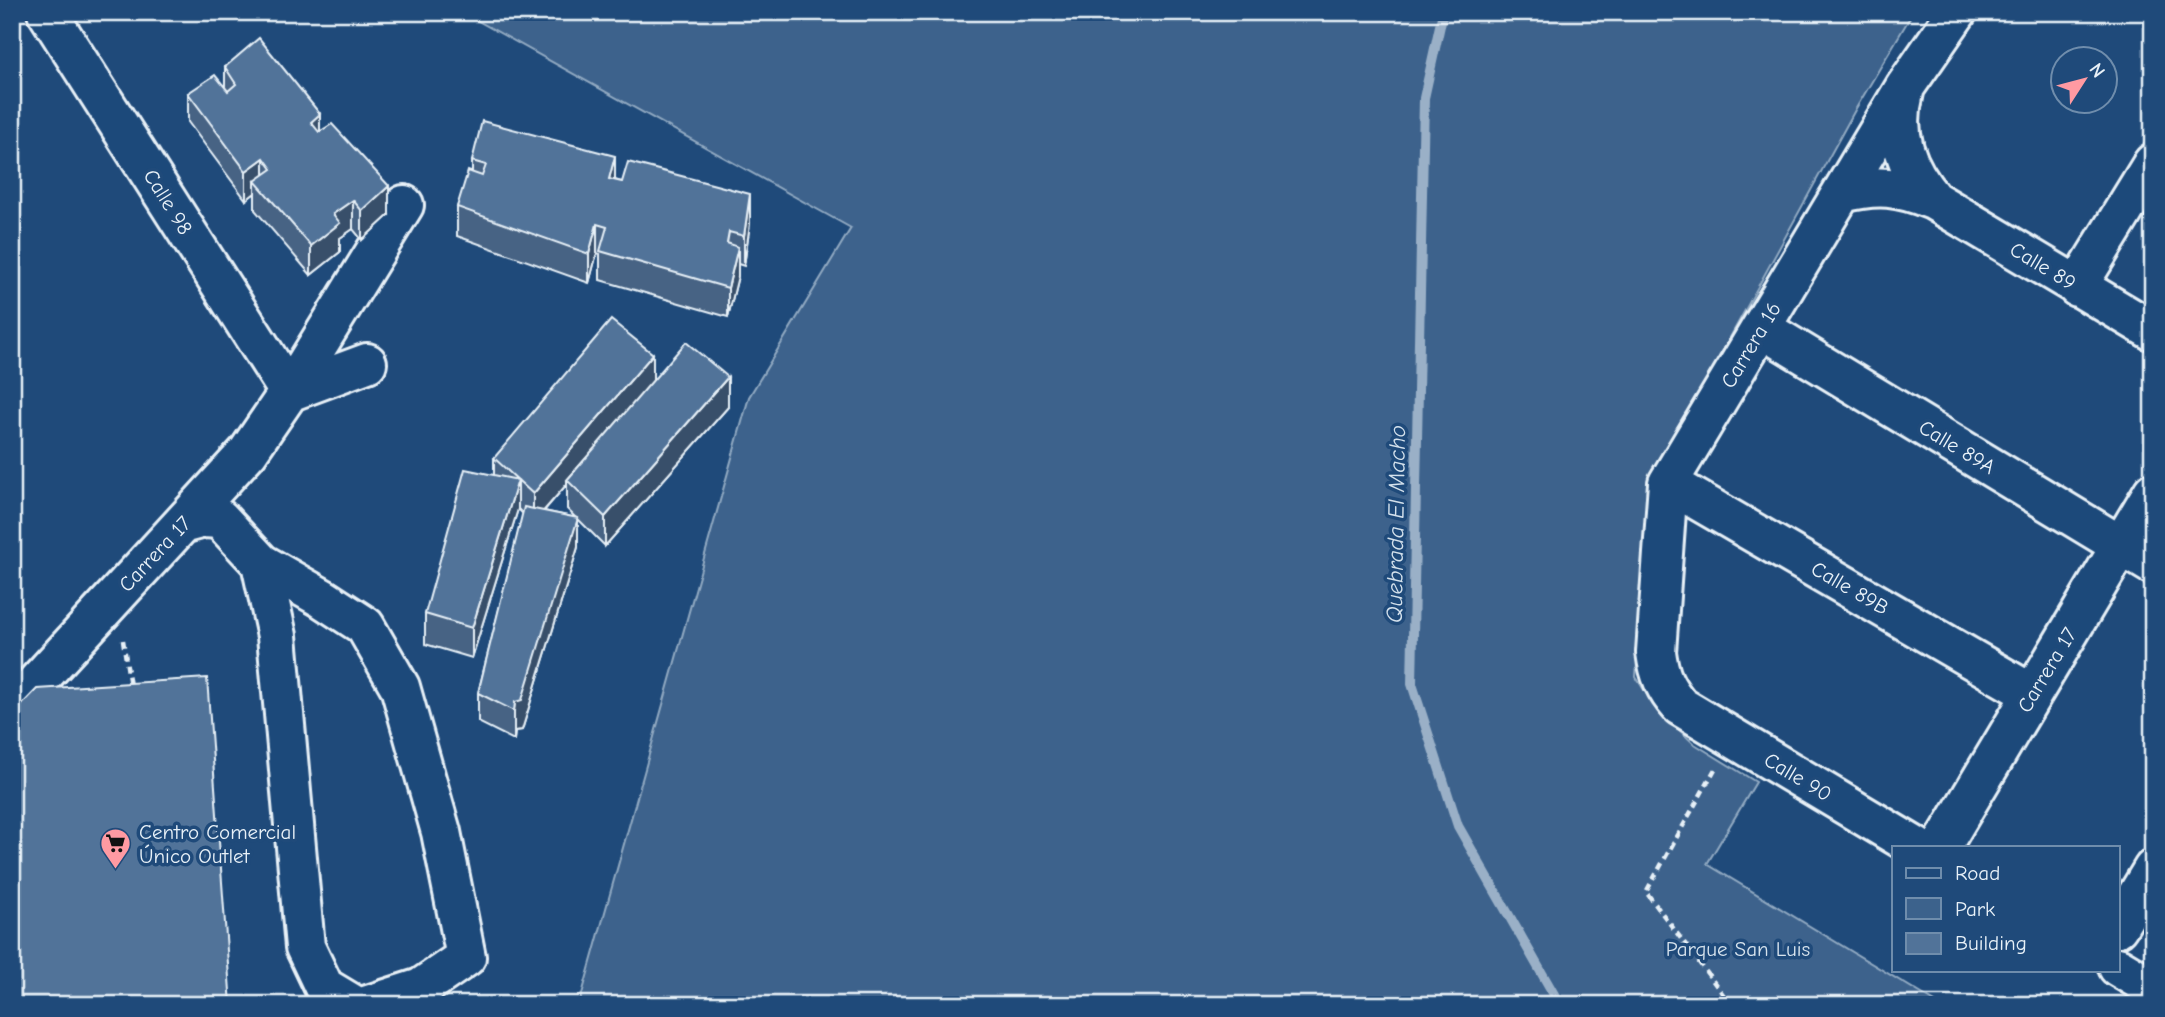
<svg xmlns="http://www.w3.org/2000/svg" width="2165" height="1017" viewBox="0 0 2165 1017" font-family="'Comic Neue',sans-serif">
<style>
.green{fill:#3c628c;stroke:#92aac2;stroke-width:2}
.lines{fill:none;stroke-linecap:round;stroke-linejoin:round}
.stream{stroke:#9ab0c7;stroke-width:10}
.minor-casing{stroke:#e8f1f8;stroke-width:44}
.path{stroke:#e8f1f8;stroke-width:4.5;stroke-dasharray:7 5;stroke-linecap:butt}
.minor{stroke:#1f4a7a;stroke-width:38}
.wall{fill:#466384;stroke:#e8f1f8;stroke-width:2;fill-rule:evenodd}
.shaded-wall{fill:#39506b;stroke:#e8f1f8;stroke-width:2}
.building{fill:#517399;stroke:#e8f1f8;stroke-width:2}
.labels{text-anchor:middle;dominant-baseline:central;stroke-width:7;stroke-linejoin:round;paint-order:stroke}
.street-label{font-size:21px;fill:#e8f1f8;stroke:#1f4a7a}
.poi-label{font-size:21px;fill:#e8f1f8;stroke:#1f4a7a;text-anchor:start}
.park-label{font-size:21px;fill:#d7e3ed;stroke:#1f4a7a}
.water-label{font-size:23px;font-style:italic;fill:#d4e1ec;stroke:#1f4a7a}
</style>
<rect width="100%" height="100%" fill="#1f4a7a"/>
<filter id="ink" filterUnits="userSpaceOnUse"><feTurbulence type="fractalNoise" baseFrequency=".0143" numOctaves="2"/><feDisplacementMap in="SourceGraphic" scale="14" xChannelSelector="R" yChannelSelector="G"/><feConvolveMatrix kernelMatrix="1 2 1 2 8 2 1 2 1" color-interpolation-filters="sRGB"/></filter>
<g filter="url(#ink)">
<!-- green -->
<path class="green" d="M 462,12 L 1910,12 L 1912,14 L 1855,110 L 1649,485 L 1636,677 L 1654,706 L 1693,743 L 1756,782 L 1707,864 L 1940,1005 L 579,1005 L 749,397 L 851,228 Z"/>
<g class="lines">
<!-- stream -->
<path class="stream" d="M 1443,12 L 1424,98 L 1412,684 L 1458,826 L 1560,1005"/>
<defs>
<path id="minor" d="M 47,12 L 289,392
M 1904,92 C 1893,134 1906,168 1933,200
M 1842,193 C 1878,184 1898,186 1933,200 L 2153,331
M 2077,287 L 2153,163
M 1761,328 L 2153,565
M 289,392 L 367,363
M 1668,483 L 2032,694
M 182,524 L 204,518 L 220,519 L 261,563 L 322,598 L 365,626 L 400,687 L 441,832 L 466,957 L 421,988 L 368,1005
M 261,563 L 277,636 L 305,947 L 324,987 L 354,1005
M 12,709 L 248,452 L 289,392 L 404,205
M 1916,847 L 1680,706 C 1665,689 1659,675 1656,652 L 1668,483 L 1905,87 L 1957,12
M 1941,847 L 2153,492
M 2118,927 L 2153,869
M 2118,967 L 2153,988"/>
</defs>
<!-- minor casing -->
<use href="#minor" class="minor-casing"/>
<!-- path -->
<path class="path" d="M 123,640 L 130,686
M 1715,769 L 1646,892 L 1731,1005"/>
<!-- minor -->
<use href="#minor" class="minor"/>
</g>
<!-- wall -->
<path class="wall" d="M 225,67 L 320,131 L 389,215 L 362,240 L 353,229 L 340,238 L 340,252 L 311,275 L 255,210 L 255,193 L 246,200 L 188,122 L 188,93 L 225,87 Z
M 472,161 L 615,180 L 750,223 L 744,266 L 738,264 L 738,276 L 728,317 L 600,280 L 600,254 L 597,253 L 589,283 L 457,236 L 457,207 L 472,172 Z
M 653,380 L 728,407 L 605,546 L 578,519 L 578,547 L 522,730 L 515,731 L 514,740 L 478,722 L 478,693 L 523,514 L 518,509 L 472,658 L 425,644 L 425,614 L 494,475 L 494,458 ZM 567,484 L 567,509 L 576,518 L 544,511 Z"/>
<!-- shaded-wall -->
<path class="shaded-wall" d="M 320,114 L 320,144 L 311,122 Z
M 615,156 L 615,185 L 609,179 Z
M 264,158 L 264,187 L 255,181 L 255,193 L 246,200 L 246,171 Z
M 389,186 L 389,215 L 362,240 L 362,211 Z
M 750,194 L 750,223 L 744,266 L 744,236 Z
M 353,200 L 353,229 L 340,238 L 340,252 L 311,275 L 311,246 L 333,214 Z
M 597,224 L 597,253 L 589,283 L 589,254 Z
M 738,247 L 738,276 L 728,317 L 728,288 Z
M 653,354 L 653,383 L 567,480 L 567,484 L 533,523 L 533,494 Z
M 728,377 L 728,407 L 605,546 L 605,517 Z
M 518,480 L 518,509 L 472,658 L 472,628 Z
M 578,518 L 578,547 L 522,730 L 515,731 L 514,740 L 514,711 L 515,702 Z"/>
<!-- building -->
<path class="building" d="M 259,38 L 320,114 L 311,122 L 319,132 L 332,124 L 389,186 L 362,211 L 353,200 L 333,214 L 340,223 L 311,246 L 255,181 L 272,169 L 264,158 L 246,171 L 188,93 L 215,75 L 228,91 L 236,84 L 225,67 Z
M 482,121 L 615,156 L 609,179 L 622,182 L 628,162 L 750,194 L 744,236 L 729,232 L 727,243 L 738,247 L 728,288 L 600,251 L 607,227 L 597,224 L 589,254 L 457,207 L 468,171 L 482,176 L 486,165 L 472,161 Z
M 611,320 L 653,354 L 533,494 L 494,458 Z
M 686,342 L 728,377 L 605,517 L 567,480 Z
M 465,469 L 518,480 L 472,628 L 425,614 Z
M 524,507 L 578,518 L 522,700 L 515,702 L 514,711 L 478,693 Z
M 207,678 L 231,1005 L 12,1005 L 12,715 L 37,689 Z"/>
</g>
<!-- icons -->
<defs>
<symbol id="supermarket-pin" viewBox="-11 -11 22 30"><path d="M0 17L-7.5 6A9.5 9.5 0 1 1 7.5 6Z" fill="#ff9aa2" stroke="#1f4a7a"/><path d="M-6-5.5h2.5l.6 2H6L4.5 2H-2.5L-4.4-4H-6ZM-1.5 3.2a1.3 1.3 0 1 0 .1 0ZM3 3.2a1.3 1.3 0 1 0 .1 0Z" fill="#111"/></symbol>
</defs>
<g fill-rule="evenodd">
<use href="#supermarket-pin" x="98" y="826" width="35" height="47"/>
</g>
<g class="labels">
<!-- street labels -->
<g class="street-label">
<text transform="translate(168 202) rotate(58)">Calle 98</text>
<text transform="translate(2043 266) rotate(31)">Calle 89</text>
<text transform="translate(1751 345) rotate(-59)">Carrera 16</text>
<text transform="translate(1957 447) rotate(31)">Calle 89A</text>
<text transform="translate(155 554) rotate(-47)">Carrera 17</text>
<text transform="translate(1850 588) rotate(30)">Calle 89B</text>
<text transform="translate(2047 670) rotate(-59)">Carrera 17</text>
<text transform="translate(1798 777) rotate(31)">Calle 90</text>
</g>
<!-- poi labels -->
<g class="poi-label">
<text x="139" y="832">Centro Comercial<tspan x="139" dy="24">Único Outlet</tspan></text>
</g>
<!-- park labels -->
<g class="park-label">
<text x="1738" y="949">Parque San Luis</text>
</g>
<!-- water labels -->
<g class="water-label">
<text transform="translate(1396 524) rotate(-89)">Quebrada El Macho</text>
</g>
</g>
<!-- margin -->
<rect width="2165" height="1017" fill="none" stroke="#1f4a7a" stroke-width="42"/>
<rect x="21" y="21" width="2123" height="975" fill="none" stroke="#e8f1f8" stroke-width="2.5" filter="url(#ink)"/>
<!-- legend -->
<rect x="1892" y="846" width="228" height="126" fill="#1f4a7a" stroke="#6f8dac" stroke-width="2"/>
<rect x="1906" y="868" width="35" height="10" fill="#1f4a7a" stroke="#6f8dac" stroke-width="2"/>
<text x="1955" y="880" font-size="21" fill="#e8f1f8">Road</text>
<rect x="1906" y="898" width="35" height="21" fill="#3c628c" stroke="#6f8dac" stroke-width="2"/>
<text x="1955" y="916" font-size="21" fill="#e8f1f8">Park</text>
<rect x="1906" y="933" width="35" height="21" fill="#517399" stroke="#6f8dac" stroke-width="2"/>
<text x="1955" y="950" font-size="21" fill="#e8f1f8">Building</text>
<!-- north arrow -->
<g transform="translate(2084 80) rotate(54)"><circle r="33" fill="#1f4a7a" stroke="#6f8dac" stroke-width="2"/>
<path d="M0-5L12 26L0 18L-12 26Z" fill="#ff9aa2"/>
<text y="-10" font-size="19" font-weight="bold" text-anchor="middle" fill="#e8f1f8">N</text>
</g>
</svg>
